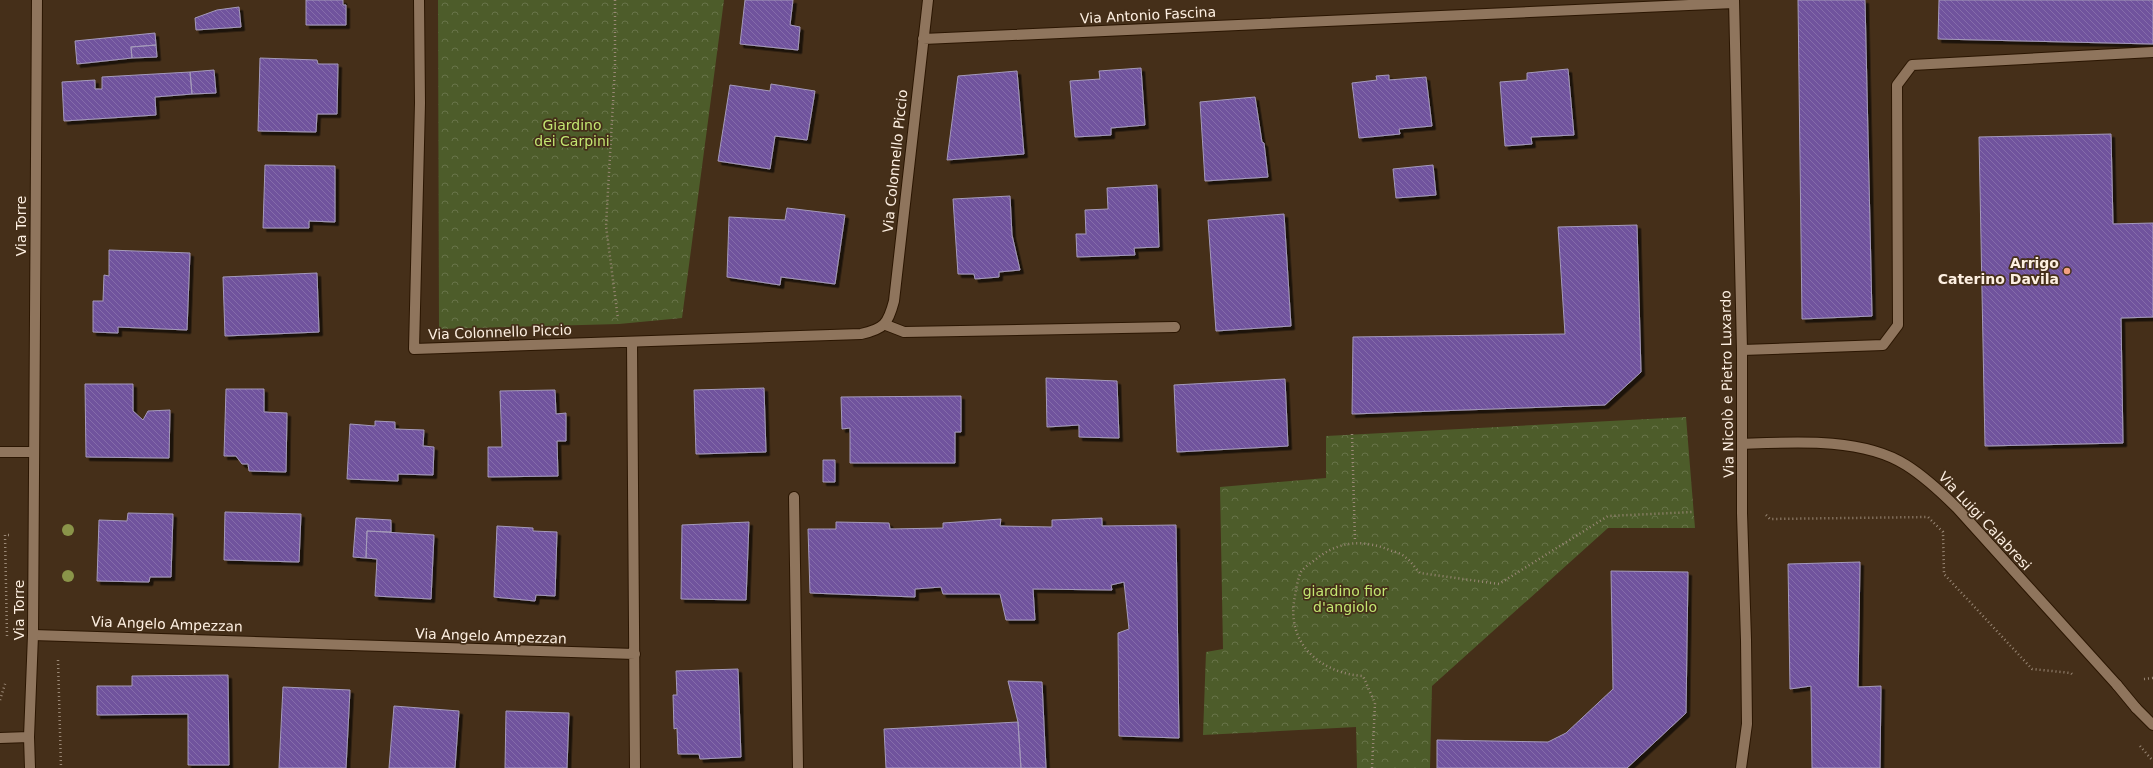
<svg xmlns="http://www.w3.org/2000/svg" width="2153" height="768" font-family="'DejaVu Sans',sans-serif">
  <style>
    .park { fill: url(#park-crowns) }
    .building { fill: url(#building-back-hatch); stroke: #a49aba; filter: url(#shadow) }
    .lines { fill: none; stroke-linecap: round; stroke-linejoin: round }
    .service-casing { stroke: #2b1602; stroke-width: 12 }
    .pedestrian-casing { stroke: #2b1602; stroke-width: 12 }
    .minor-casing { stroke: #2b1602; stroke-width: 12 }
    .tertiary-casing { stroke: #2b1602; stroke-width: 12 }
    .path { stroke: #9a8876; stroke-width: 2.5; stroke-dasharray: 1 3; stroke-linecap: butt }
    .service { stroke: #8f755d; stroke-width: 10 }
    .pedestrian { stroke: #8f755d; stroke-width: 10 }
    .minor { stroke: #8f755d; stroke-width: 10 }
    .tertiary { stroke: #8f755d; stroke-width: 10 }
    .tree { fill: #8a9449 }
    .poi-dot { fill: #f3a082; stroke: #452f19; stroke-width: 1.5 }
    .labels { text-anchor: middle; stroke-width: 3.5; stroke-linejoin: round; paint-order: stroke }
    .street-label { font-size: 14px; fill: #fdefe1; stroke: #452f19 }
    .park-label { font-size: 14px; fill: #c3e671; stroke: #452f19 }
    .poi-label { font-size: 14px; font-weight: bold; fill: #fdefe1; stroke: #452f19; text-anchor: end }
  </style>
  <defs>
    <pattern id="park-crowns" width="20" height="18" patternUnits="userSpaceOnUse"><rect width="20" height="18" fill="#4d5c2a"/><path d="M2 6a3 3 0 1 1 6 0M12 15a3 3 0 1 1 6 0" fill="none" stroke="#687449"/></pattern>
    <pattern id="building-back-hatch" width="6" height="6" patternUnits="userSpaceOnUse"><rect width="6" height="6" fill="#70539d"/><path d="M-1 5l2 2M0 0l6 6M5-1l2 2" fill="none" stroke="#856caa"/></pattern>
    <filter id="shadow"><feDropShadow dx="3.5" dy="3.5" stdDeviation="0" flood-color="#0009"/></filter>
  </defs>
  <rect width="100%" height="100%" fill="#452f19"/>
  <path class="park" d="M438,0H724L682,318L619,324L439,329Z
    M1686,417L1695,528H1608L1432,686L1430,768H1357L1356,727L1203,735L1206,652L1223,649L1220,487L1326,478V436Z"/>
  <path class="building" d="M306,0H343V5H346V25H306Z
    M745,0H793L790,25L800,27L798,50L740,44Z
    M1798,0H1865L1872,316L1802,319Z
    M1939,0H2153V44L1938,39Z
    M239,7L241,27L196,30L195,18L217,10Z
    M155,33L156,45L131,47L132,58L77,64L75,41Z
    M156,45L157,57L132,58L131,47Z
    M260,58L317,60L318,64H338L337,114H317L316,132L258,131Z
    M1141,68L1145,125L1111,128V135L1075,137L1070,81L1100,79L1099,71Z
    M1568,69L1574,135L1531,137L1532,144L1505,146L1500,82L1527,80V73Z
    M214,70L216,93L192,94L190,72Z
    M1017,71L1024,154L947,160L958,76Z
    M190,72L192,94L155,97L156,115L64,121L62,82L95,80V89H102V77Z
    M1389,75V80L1426,77L1432,126L1399,129L1400,134L1359,138L1352,83L1377,80L1376,76Z
    M771,84L815,91L807,140L775,136L770,169L718,161L730,85L770,91Z
    M1255,97L1262,142L1264,143L1268,177L1205,181L1200,102Z
    M2111,134L2113,224L2153,223V317L2121,318L2123,443L1985,446L1979,137Z
    M265,165L335,166V222L309,221V228H263Z
    M1433,165L1436,195L1396,198L1393,169Z
    M1157,185L1159,247L1134,248L1135,255L1077,257L1076,234H1086L1085,210L1108,209L1107,188Z
    M1010,196L1012,235L1020,270L999,272V277L975,279L974,274H958L953,199Z
    M787,208L845,215L835,284L781,277L780,285L727,277L729,217L785,220Z
    M1284,214L1291,326L1216,331L1208,220Z
    M1637,225L1641,372L1605,405L1352,414L1353,337L1565,334L1558,227Z
    M109,250L190,253L187,330L118,327V333L93,332V301H103L104,275L109,276Z
    M317,273L319,332L225,336L223,277Z
    M1046,378L1117,381L1119,438L1079,437V425L1047,427Z
    M1285,379L1288,446L1177,452L1174,385Z
    M85,384H133V411L143,420L148,411L170,410L169,458L86,457Z
    M764,388L766,452L696,454L694,390Z
    M226,389H264V412L287,413L286,472L249,471L248,464H242L236,456H224Z
    M555,390L556,414L566,413V441H557L558,476L488,477V447H502L500,391Z
    M961,396V432H955V463H850V428L842,429L841,397Z
    M375,421L395,422V429L424,430L423,446L434,447L433,475L398,474V481L347,479L350,424L375,426Z
    M823,460H835V482H823Z
    M225,512L301,514L299,562L224,560Z
    M128,513L173,514L171,577H150L149,582L97,581L99,520L127,521Z
    M356,518L391,520V532L367,531L366,558L353,557Z
    M1102,518V526L1176,525L1179,738L1119,736L1118,633L1129,629L1124,582L1111,585L1112,590L1033,589L1035,620H1006L1000,594H943L941,587L915,589V597L810,593L808,529H836V522L889,523L890,529L943,528V523L1001,519L1000,526L1052,527V520Z
    M749,522L746,600L681,599L682,525Z
    M497,526L533,528V531L557,532L555,596L536,595L535,601L494,597Z
    M367,531L434,535L431,599L375,596L377,559L366,558Z
    M1860,562L1858,687L1881,686L1880,768H1812L1811,686L1790,689L1788,564Z
    M1611,571L1688,572L1686,713L1627,768H1437V740L1548,742L1566,733L1613,689Z
    M738,669L741,757L700,759L699,754H678L677,728L674,729L673,695H677L676,671Z
    M228,675L229,765H188V714L97,715V686H132V676Z
    M1008,681L1042,682L1046,768H1021L1018,722Z
    M283,687L350,690L346,768H279Z
    M394,706L459,711L455,768H389Z
    M506,711L569,713L567,768H505Z
    M1018,722L1021,768H886L884,729Z"/>
  <g class="lines">
    <g class="service-casing">
      <path id="service" d="M1742,350L1883,345L1898,325L1897,85L1912,65L2153,52
        M794,497L798,768"/>
    </g>
    <g class="pedestrian-casing">
      <path id="pedestrian" d="M2117,685L2136,708"/>
    </g>
    <g class="minor-casing">
      <path id="minor" d="M419,0L420,103L414,349L861,334C884,329 888,324 894,301L928,0
        M1734,0L1742,350V513L1746,640L1747,724L1741,768
        M923,39L1734,3
        M886,325L904,332L1175,327
        M632,342L635,768
        M1742,444C1793,442 1862,437 1906,465C1925,477 1941,492 1957,508L2117,685
        M0,452H34
        M33,635L635,654
        M2136,708L2153,725"/>
    </g>
    <g class="tertiary-casing">
      <path id="tertiary" d="M0,738L29,737
        M30,768L29,737L33,635L37,0"/>
    </g>
    <path class="path" d="M615,0V67L606,226L618,319
      M1352,434L1355,542
      M1766,515L1770,519L1928,517L1943,532L1944,574L2032,669L2071,673L2073,675
      M7,636L5,535H10
      M58,660L61,768
      M2144,679L2153,678
      M0,700L6,681
      M2140,746L2153,761
      M1372,768L1375,703L1363,676C1319,673 1285,642 1295,596C1296,589 1298,578 1301,572C1305,566 1314,561 1320,556C1343,540 1366,540 1392,551C1396,552 1402,554 1405,557C1411,561 1415,568 1420,573L1499,584L1608,516L1693,512"/>
    <use href="#service" class="service"/>
    <use href="#pedestrian" class="pedestrian"/>
    <use href="#minor" class="minor"/>
    <use href="#tertiary" class="tertiary"/>
  </g>
  <g class="tree">
    <circle cx="68" cy="530" r="6"/>
    <circle cx="68" cy="576" r="6"/>
  </g>
  <circle class="poi-dot" cx="2067" cy="271" r="4"/>
  <g class="labels">
    <g class="street-label">
      <text transform="translate(1148 15) rotate(-3)" y="5">Via Antonio Fascina</text>
      <text transform="translate(895 161) rotate(-84)" y="5">Via Colonnello Piccio</text>
      <text transform="translate(21 226) rotate(-90)" y="5">Via Torre</text>
      <text transform="translate(500 332) rotate(-2)" y="5">Via Colonnello Piccio</text>
      <text transform="translate(1727 384) rotate(-91)" y="5">Via Nicolò e Pietro Luxardo</text>
      <text transform="translate(1985 521) rotate(47)" y="5">Via Luigi Calabresi</text>
      <text transform="translate(19 610) rotate(-90)" y="5">Via Torre</text>
      <text transform="translate(167 624) rotate(2)" y="5">Via Angelo Ampezzan</text>
      <text transform="translate(491 636) rotate(2)" y="5">Via Angelo Ampezzan</text>
    </g>
    <g class="park-label">
      <text x="572" y="130">Giardino<tspan x="572" dy="16">dei Carpini</tspan></text>
      <text x="1345" y="596">giardino fior<tspan x="1345" dy="16">d'angiolo</tspan></text>
    </g>
    <g class="poi-label">
      <text x="2059" y="268">Arrigo<tspan x="2059" dy="16">Caterino Davila</tspan></text>
    </g>
  </g>
</svg>
